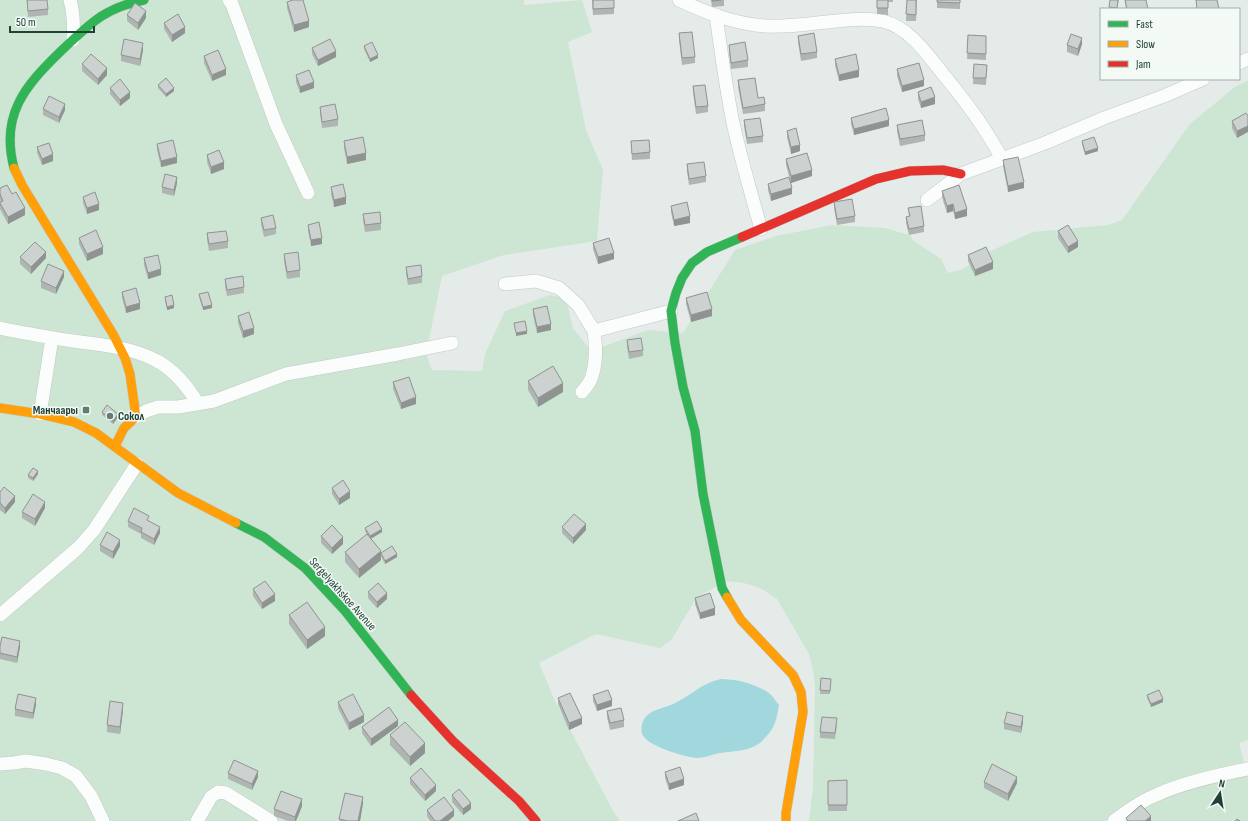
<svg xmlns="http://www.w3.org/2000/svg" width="1248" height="821" font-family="'Sofia Sans Condensed',sans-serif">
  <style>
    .green { fill: #cde6d3 }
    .water { fill: #a1d8de }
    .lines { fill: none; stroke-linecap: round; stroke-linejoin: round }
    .street-casing { stroke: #c2c8c5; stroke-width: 14 }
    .fast-casing { stroke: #c0c9c5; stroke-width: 10 }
    .slow-casing { stroke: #c0c9c5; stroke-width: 10 }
    .jam-casing { stroke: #c0c9c5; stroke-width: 10 }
    .street { stroke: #fbfcfc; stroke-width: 13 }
    .fast { stroke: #30b455; stroke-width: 9 }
    .slow { stroke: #ff9f0a; stroke-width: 9 }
    .jam { stroke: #e5322d; stroke-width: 9 }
    .wall { fill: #afb5b2 }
    .shaded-wall { fill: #8f9391 }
    .building { fill: #ccd2cf; stroke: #8f9391 }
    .poi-dot { fill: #657c75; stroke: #f3faf6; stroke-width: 1.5 }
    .labels { text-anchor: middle; stroke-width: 3; stroke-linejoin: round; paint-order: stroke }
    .poi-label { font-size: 12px; font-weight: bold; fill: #204137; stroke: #f3faf6; text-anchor: end }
    .street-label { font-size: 12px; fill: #204137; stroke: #f3faf6 }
  </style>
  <rect width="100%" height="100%" fill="#e5ebe8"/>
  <path class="green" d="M0,0H524V5L582,0L592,32L568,42L586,130L603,170L597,241L504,255L442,276L426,354L432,370L482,371L485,354L505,311L550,295L566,298L573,328L591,351L648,330L683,333L735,250L776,236L832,225L885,228L909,235L914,241L941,259L948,273L963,269L988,252L1033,232L1108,225L1122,220L1189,125L1236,86L1248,81V740L1239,743L1248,778V821H809L813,787L815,686L813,670L809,654L777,599L762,589L744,583L727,581L697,597L672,639L660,648L596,634L539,663L555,701L612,809L620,821H0Z"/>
  <path class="water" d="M721,679C736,679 756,684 769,693C773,696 776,702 779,705C776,722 775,728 763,740C753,751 734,751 720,753C713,754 705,758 697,758C685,757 651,747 644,737C640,732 641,725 644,719C649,710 664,708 673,704C691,696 701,683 721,679Z"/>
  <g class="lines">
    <g class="street-casing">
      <path id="street" d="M70,0C74,14 74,26 73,40
        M229,0L232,4L276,124L308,193
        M679,0C707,13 735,24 766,26C783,27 800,25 817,23C838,21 862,17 883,21C910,28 927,54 943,74C966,102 985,127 1002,159
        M716,15C721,52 726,88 733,123C741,159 751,194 761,229
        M1239,63L1248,59
        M927,200L961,174L1045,143L1104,118L1164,96L1203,79
        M505,284L536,281L559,288L578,305L594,331L671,311
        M0,328C24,333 48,337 73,341C101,345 133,347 159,362C176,372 188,387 198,404
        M582,392C585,388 589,384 591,379C597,363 596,347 594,331
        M40,414L52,338
        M136,417L146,411L158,407H178L214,401L286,374L398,354L452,343
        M0,615L78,548L94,530L137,464
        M0,764L14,763L26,761L46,764L62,768L76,776L91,796L103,821
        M197,821L211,797L218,792L226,793L271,821
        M1114,821C1127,811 1141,801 1156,795C1185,782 1217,775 1248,769"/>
    </g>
    <g class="fast-casing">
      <path id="fast" d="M14,168C0,115 25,86 60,52C89,25 103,8 144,0
        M236,523L264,537L305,568L345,611L411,695
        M727,597L722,588L703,494L695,431L683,387L675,343L671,311L676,293L682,278L692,263L707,252L742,237"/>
    </g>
    <g class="slow-casing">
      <path id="slow" d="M14,168L22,185L113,334L125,358L130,374L136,417L124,428L115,446
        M0,408L40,414L74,422L96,433L178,493L236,523
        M727,597L741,620L793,675L801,692L803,712L786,813V821"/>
    </g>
    <g class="jam-casing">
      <path id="jam" d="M742,237L876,179L910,171L943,170L961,174
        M411,695L453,741L519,801L536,821"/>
    </g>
    <use href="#street" class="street"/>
    <use href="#fast" class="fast"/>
    <use href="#slow" class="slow"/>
    <use href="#jam" class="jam"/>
  </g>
  <path class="wall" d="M27,0L48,9V15L28,17Z
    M592,0H614V14L593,15Z
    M711,0H724V6L712,7Z
    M877,0H893V2H888V15L877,14Z
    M907,0H917L916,21H906Z
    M937,0H960V9L937,8Z
    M1119,0L1117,9H1109V7Z
    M1125,0L1148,9H1126Z
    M287,2L309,27L294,32L287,8Z
    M127,15L146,18L138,30L127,21Z
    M164,23L185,33L172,42L164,29Z
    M679,33L695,57V63L682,65L679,40Z
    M968,35L986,36V60L967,59Z
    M798,36L817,52V58L801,61L798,42Z
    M1082,44L1078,56L1067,52V45Z
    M729,45L748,60V67L731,69L729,51Z
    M364,46L378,58L370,62L364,49Z
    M312,48L336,57L318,66L312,54Z
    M143,50L140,66L121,61V55Z
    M204,56L226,75L212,81L204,63Z
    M835,59L859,77L839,81L835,65Z
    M82,64L107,75L98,85L82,71Z
    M974,64L987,65L986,85L973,84Z
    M897,69L924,86L902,92L897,76Z
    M296,75L314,88L300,93L296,82Z
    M738,80L765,104V111L743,114L738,87Z
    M158,85L174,91L166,97L158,88Z
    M693,86L708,106V112L696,114L693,92Z
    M110,88L130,98L120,106L110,94Z
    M918,92L935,104L921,108L918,99Z
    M320,107L338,119V126L322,128L320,113Z
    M43,109L65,110L59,123L43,115Z
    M1248,116L1237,138L1232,128V121Z
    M851,118L889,126L854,135L851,124Z
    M744,120L763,136V142L747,144L744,126Z
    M897,125L925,135V141L900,146L897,131Z
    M787,131L800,151L791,154L787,137Z
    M344,141L366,160L347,164L344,148Z
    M631,141L650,152V159L632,160Z
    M1082,141L1098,151L1085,155L1082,144Z
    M157,144L177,163L161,167L157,150Z
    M37,147L53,161L42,165L37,153Z
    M207,155L224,169L211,174L207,162Z
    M786,159L812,176L791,183L786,165Z
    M1003,160L1024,188L1008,192L1003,166Z
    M687,164L706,176V182L689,185L687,171Z
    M177,183L174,196L162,193V187Z
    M768,184L792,194L771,201L768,190Z
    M331,187L346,204L334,207L331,194Z
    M0,188L12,194L25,215L8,224L0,209V202H1L0,200Z
    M942,191L967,216L955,219L953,211L947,213L942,197Z
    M83,197L99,210L87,214L83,203Z
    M834,202L855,216V222L837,225L834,208Z
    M671,206L690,223L674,226L671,212Z
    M908,208L924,226V232L909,235L906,223V217L909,216Z
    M363,214L381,223V230L365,232L363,220Z
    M261,218L276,228V234L264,237L261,224Z
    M308,225L322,244L311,246L308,231Z
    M1058,231L1078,247L1068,253L1058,238Z
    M207,233L228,241V248L209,251L207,240Z
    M79,238L103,254L87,261L79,244Z
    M593,243L614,259L598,264L593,249Z
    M284,254L300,270V277L287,279L284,261Z
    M968,255L993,269L975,276L968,261Z
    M20,257L46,258L31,274L20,264Z
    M144,258L161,275L148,279L144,265Z
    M406,267L422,276V283L408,285L406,274Z
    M64,277L56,294L41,288V281Z
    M225,279L244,287V293L227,296L225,286Z
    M122,292L140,309L126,313L122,298Z
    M199,294L212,308L203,310L199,297Z
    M165,297L174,308L167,310L165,300Z
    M686,298L712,316L691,322L686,304Z
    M533,309L551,330L537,333L533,315Z
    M238,316L254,334L243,338L238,323Z
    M627,340L643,350V356L629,359L627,347Z
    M528,381L563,392L538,407L528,390Z
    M393,382L416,404L401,409L393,389Z
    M102,412L118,417L113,424L102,415Z
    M38,474L33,481L28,478V475Z
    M332,488L350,498L339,505L332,494Z
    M0,492L15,502L5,514L0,510Z
    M45,508L35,526L22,518V512Z
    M128,521H149L160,533L154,545L141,538V534L128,527Z
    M562,527L586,530L573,544L562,533Z
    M365,528L382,532L371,539L381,553L397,557L385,564L381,556V560L359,578L345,562V552L367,535L365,531Z
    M321,536L343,544L332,554L321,543Z
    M100,545L120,546L113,559L100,551Z
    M253,589L275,601L262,609L253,596Z
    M368,592L387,599L377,608L368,598Z
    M695,598L715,615L700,619L695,604Z
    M289,615L325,636L307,649L289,624Z
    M0,646L20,647L17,663L0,659Z
    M821,678L831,679L830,694H820Z
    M593,695L612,706L597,711L593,701Z
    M1147,695L1163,702L1151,707L1147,698Z
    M558,698L582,724L569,730L558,704Z
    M338,702L364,722L349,730L338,708Z
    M36,705L33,719L15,716V709Z
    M123,710L120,734L107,732V725Z
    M607,711L624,720V727L610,730L607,717Z
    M1023,722L1021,733L1004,729V723Z
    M837,725L835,739L820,738V732Z
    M398,726L371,746L362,733V727Z
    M390,735L425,753L410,766L390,745Z
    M665,772L684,785L669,790L665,778Z
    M228,773L258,777L252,790L228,779Z
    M410,778L436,791L425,801L410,784Z
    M847,780V811H828V781Z
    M984,782L1017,783L1008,801L984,788Z
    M452,795L471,809L463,815L452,802Z
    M363,803L360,821H339V819Z
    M302,806L296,821H288L274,816V809Z
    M427,810L454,816L448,821H430L427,816Z"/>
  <path class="shaded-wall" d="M146,11V18L138,30V23Z
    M309,21V27L294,32V25Z
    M185,27V33L172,42V35Z
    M1082,38V44L1078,56V49Z
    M143,43V50L140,66V59Z
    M336,51V57L318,66V60Z
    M378,55V58L370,62V59Z
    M107,68V75L98,85V79Z
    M226,69V75L212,81V75Z
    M859,70V77L839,81V75Z
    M924,80V86L902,92V86Z
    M314,82V88L300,93V87Z
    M174,88V91L166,97V94Z
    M130,92V98L120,106V100Z
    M935,97V104L921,108V102Z
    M65,104V110L59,123V117Z
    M889,120V126L854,135V129Z
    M1248,126V132L1237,138V131Z
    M800,145V151L791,154V147Z
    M1098,148V151L1085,155V152Z
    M366,153V160L347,164V157Z
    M53,154V161L42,165V159Z
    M177,157V163L161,167V161Z
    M224,162V169L211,174V167Z
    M812,170V176L791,183V176Z
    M177,177V183L174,196V190Z
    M1024,182V188L1008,192V186Z
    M792,188V194L771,201V194Z
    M346,197V204L334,207V200Z
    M99,204V210L87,214V208Z
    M953,204V211L947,213V206Z
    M25,208V215L8,224V217Z
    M967,209V216L955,219V213Z
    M690,216V223L674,226V220Z
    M322,238V244L311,246V240Z
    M1078,241V247L1068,253V247Z
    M103,247V254L87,261V254Z
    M46,252V258L31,274V267Z
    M614,253V259L598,264V257Z
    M993,262V269L975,276V270Z
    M161,269V275L148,279V273Z
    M64,271V277L56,294V288Z
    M140,303V309L126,313V307Z
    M174,305V308L167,310V307Z
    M212,305V308L203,310V307Z
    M712,309V316L691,322V315Z
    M551,324V330L537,333V327Z
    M254,328V334L243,338V331Z
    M527,331V334L516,336V333Z
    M563,383V392L538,407V398Z
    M416,397V404L401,409V403Z
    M118,414V417L113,424V421Z
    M38,471V474L33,481V478Z
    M350,491V498L339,505V499Z
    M15,496V502L5,514V508Z
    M45,502V508L35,526V519Z
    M586,524V530L573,544V538Z
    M160,527V533L154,545V539Z
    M382,529V532L370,539V536Z
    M343,537V544L332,554V548Z
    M120,540V546L113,559V552Z
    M381,551V560L359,578V569Z
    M397,554V557L385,564V561Z
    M387,593V599L377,608V602Z
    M275,594V601L262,609V603Z
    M715,608V615L700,619V613Z
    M325,627V636L307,649V640Z
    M20,641V647L17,663V657Z
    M36,698V705L33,719V713Z
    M1163,699V702L1151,707V704Z
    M612,700V706L597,711V705Z
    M123,703V710L120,734V727Z
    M364,715V722L349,730V723Z
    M1023,716V722L1021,733V727Z
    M582,718V724L569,730V723Z
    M398,720V726L371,746V739Z
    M425,743V753L410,766V757Z
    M258,771V777L252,790V784Z
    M1017,777V783L1008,801V794Z
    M684,779V785L669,790V784Z
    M436,785V791L425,801V795Z
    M363,797V803L360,821H358Z
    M302,799V806L296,821H295V817Z
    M471,803V809L463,815V809Z
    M454,810V816L448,821H440Z
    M1151,816V821H1145Z"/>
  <path class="building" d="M27,0H47L48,9L28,11Z
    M293,0H303L309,21L294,25L287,2Z
    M593,0H614V8L593,9Z
    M712,0H721L712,1Z
    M877,0H888V8H877Z
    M907,0H916V15L906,14Z
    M937,0H960V3L937,2Z
    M1110,0H1118L1117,8L1109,7Z
    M1125,0H1146L1148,9H1127Z
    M1196,0H1217L1219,9H1197Z
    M135,3L146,11L138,23L127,15Z
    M178,14L185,27L172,35L164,23Z
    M692,32L695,57L682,58L679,33Z
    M814,33L817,52L801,54L798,36Z
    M1071,34L1082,38L1078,49L1067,45Z
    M968,35L986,36V54L967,53Z
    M124,39L143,43L140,59L121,55Z
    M330,39L336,51L318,60L312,48Z
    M372,42L378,55L370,59L364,46Z
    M745,42L748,60L731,63L729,45Z
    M218,50L226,69L212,75L204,56Z
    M91,54L107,68L98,79L82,64Z
    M856,54L859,70L839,75L835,59Z
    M919,63L924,80L902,86L897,69Z
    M974,64L987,65L986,78H973Z
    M309,70L314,82L300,87L296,75Z
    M166,78L174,88L166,94L158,85Z
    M755,78L758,98L764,97L765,104L743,108L738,80Z
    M120,79L130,92L120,100L110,88Z
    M705,85L708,106L696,107L693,86Z
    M931,87L935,97L921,102L918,92Z
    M49,96L65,104L59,117L43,109Z
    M335,104L338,119L322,122L320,107Z
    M886,108L889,120L854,129L851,118Z
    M1246,113L1248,116V126L1237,131L1232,121Z
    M760,118L763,136L747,138L744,120Z
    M922,120L925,135L900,139L897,125Z
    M796,128L800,145L791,147L787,131Z
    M363,137L366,153L347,157L344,141Z
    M1094,137L1098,148L1085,152L1082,141Z
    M173,140L177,157L161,161L157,144Z
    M649,140L650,152L632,154L631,141Z
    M49,143L53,154L42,159L37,147Z
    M219,150L224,162L211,167L207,155Z
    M807,153L812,170L791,176L786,159Z
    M1018,157L1024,182L1008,186L1003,160Z
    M704,162L706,176L689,179L687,164Z
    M165,174L177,177L174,190L162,187Z
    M789,177L792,188L771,194L768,184Z
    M343,184L346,197L334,200L331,187Z
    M7,185L12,194L16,192L25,208L8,217L0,203V202L3,201L0,194V188Z
    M959,185L967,209L955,213L953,204L947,206L942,191Z
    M95,192L99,204L87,208L83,197Z
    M852,199L855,216L837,219L834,202Z
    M687,202L690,216L674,220L671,206Z
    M921,206L924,226L909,229L906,217L910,216L908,208Z
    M380,212L381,223L365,225L363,214Z
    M273,215L276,228L264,230L261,218Z
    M319,222L322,238L311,240L308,225Z
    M1068,225L1078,241L1068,247L1058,231Z
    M96,230L103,247L87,254L79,238Z
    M226,231L228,241L209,244L207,233Z
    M609,238L614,253L598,257L593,243Z
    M35,242L46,252L31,267L20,257Z
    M986,247L993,262L975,270L968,255Z
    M298,252L300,270L287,272L284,254Z
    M158,255L161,269L148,273L144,258Z
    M48,264L64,271L56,288L41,281Z
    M421,265L422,276L408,279L406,267Z
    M243,276L244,287L227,290L225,279Z
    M136,288L140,303L126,307L122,292Z
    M208,292L212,305L203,307L199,294Z
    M707,292L712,309L691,315L686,298Z
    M172,295L174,305L167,307L165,297Z
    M547,306L551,324L537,327L533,309Z
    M249,312L254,328L243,331L238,316Z
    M525,321L527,331L516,333L514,323Z
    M641,338L643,350L629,352L627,340Z
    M553,366L563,383L538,398L528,381Z
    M409,377L416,397L401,403L393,382Z
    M107,405L118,414L113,421L102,412Z
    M33,468L38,471L33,478L28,475Z
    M343,480L350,491L339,499L332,488Z
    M4,487L15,496L5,508L0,503V492Z
    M33,494L45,502L35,519L22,512Z
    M134,508L149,516L147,520L160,527L154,539L141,532L142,528L128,521Z
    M574,514L586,524L573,538L562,527Z
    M377,521L382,529L370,536L365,528Z
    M332,525L343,537L332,548L321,536Z
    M107,532L120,540L113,552L100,545Z
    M367,534L381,551L359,569L345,552Z
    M392,546L397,554L385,561L381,553Z
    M265,581L275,594L262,603L253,589Z
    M378,583L387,593L377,602L368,592Z
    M710,593L715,608L700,613L695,598Z
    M307,602L325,627L307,640L289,615Z
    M2,637L20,641L17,657L0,653V646Z
    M821,678L831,679L830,691L820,690Z
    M608,690L612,700L597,705L593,695Z
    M1159,690L1163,699L1151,704L1147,695Z
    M570,693L582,718L569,723L558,698Z
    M18,694L36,698L33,713L15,709Z
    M353,694L364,715L349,723L338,702Z
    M110,701L123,703L120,727L107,725Z
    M389,707L398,720L371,739L362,727Z
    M621,708L624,720L610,723L607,711Z
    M1007,712L1023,716L1021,727L1004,723Z
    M822,717L837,718L835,733L820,732Z
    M405,722L425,743L410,757L390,735Z
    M234,760L258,771L252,784L228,773Z
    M992,764L1017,777L1008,794L984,782Z
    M680,767L684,779L669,784L665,772Z
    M421,768L436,785L425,795L410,778Z
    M847,780V805H828V781Z
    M459,789L471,803L463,809L452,795Z
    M281,791L302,799L295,817L274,809Z
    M345,793L363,797L358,821H348L339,819Z
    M444,797L454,810L440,821H435L427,810Z
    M1141,805L1151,816L1145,821H1128L1126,818Z
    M696,813L699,821H678Z
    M1237,819L1240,821H1235Z"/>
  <g class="poi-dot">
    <rect x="82" y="406" width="8" height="8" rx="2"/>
    <circle cx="110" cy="416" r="4"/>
  </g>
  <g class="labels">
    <g class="poi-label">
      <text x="78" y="414">Манчаары</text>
      <text x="118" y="420" text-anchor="start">Сокол</text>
    </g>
    <g class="street-label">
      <text transform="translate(343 594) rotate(48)" y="4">Sergelyakhskoe Avenue</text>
    </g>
  </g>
  <rect x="1100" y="8" width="140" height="72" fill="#f3faf6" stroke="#9fb0aa"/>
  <rect x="1108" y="21" width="20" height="6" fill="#30b455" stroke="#9fb0aa"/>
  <text x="1136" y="28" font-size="12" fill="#204137">Fast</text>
  <rect x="1108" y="41" width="20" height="6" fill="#ff9f0a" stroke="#9fb0aa"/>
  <text x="1136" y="48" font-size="12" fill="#204137">Slow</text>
  <rect x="1108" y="61" width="20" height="6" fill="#e5322d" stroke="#9fb0aa"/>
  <text x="1136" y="68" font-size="12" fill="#204137">Jam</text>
  <g transform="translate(1220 793) rotate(12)" stroke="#f3faf6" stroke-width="3" paint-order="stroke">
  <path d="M0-3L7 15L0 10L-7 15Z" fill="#204137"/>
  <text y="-6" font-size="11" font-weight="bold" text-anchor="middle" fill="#204137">N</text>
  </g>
  <path d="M10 26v6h84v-6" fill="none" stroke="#204137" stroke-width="2"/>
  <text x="16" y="26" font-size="12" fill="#204137" stroke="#f3faf6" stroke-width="3" paint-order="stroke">50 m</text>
</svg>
